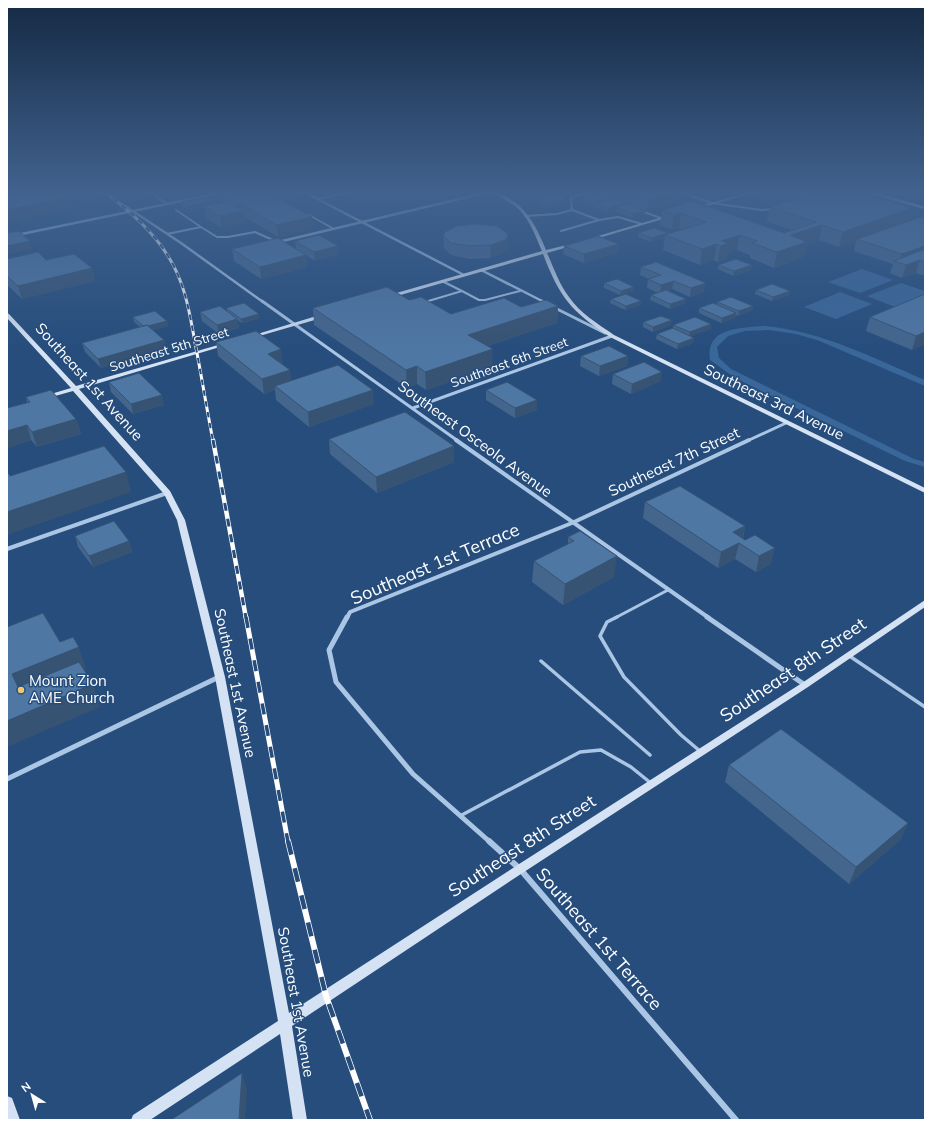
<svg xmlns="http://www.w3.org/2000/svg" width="932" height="1127" font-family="Mulish,sans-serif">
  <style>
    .green { fill: #3a6799 }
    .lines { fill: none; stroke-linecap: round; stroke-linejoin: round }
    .lane-far2 { stroke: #abc6e4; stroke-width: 2 }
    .lane-far1 { stroke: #abc6e4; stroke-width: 3 }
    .lane { stroke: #abc6e4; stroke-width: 3.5 }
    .street-far4 { stroke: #abc6e4; stroke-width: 2.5 }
    .street-far3 { stroke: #abc6e4; stroke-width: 3 }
    .street-far2 { stroke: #abc6e4; stroke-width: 4 }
    .street-far1 { stroke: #abc6e4; stroke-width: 5 }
    .street { stroke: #abc6e4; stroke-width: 6 }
    .secondary { fill: #d4e2f4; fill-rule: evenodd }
    .rail-far3-casing { stroke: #fff; stroke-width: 3 }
    .rail-far2-casing { stroke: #fff; stroke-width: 4.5 }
    .rail-far1-casing { stroke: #fff; stroke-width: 5 }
    .rail-casing { stroke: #fff; stroke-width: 6 }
    .rail-far3 { stroke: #264d7c; stroke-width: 2; stroke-dasharray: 5.5; stroke-linecap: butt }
    .rail-far2 { stroke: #264d7c; stroke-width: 3; stroke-dasharray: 8; stroke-linecap: butt }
    .rail-far1 { stroke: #264d7c; stroke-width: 3.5; stroke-dasharray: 11; stroke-linecap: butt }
    .rail { stroke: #264d7c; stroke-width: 4.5; stroke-dasharray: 14; stroke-linecap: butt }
    .wall { fill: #44668d }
    .shaded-wall { fill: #375373 }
    .building { fill: #4f77a4; stroke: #375373 }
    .poi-dot { fill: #edc771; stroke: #264d7c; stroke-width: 1.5 }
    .labels { text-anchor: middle; stroke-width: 3; stroke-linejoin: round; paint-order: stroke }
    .far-street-label { font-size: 13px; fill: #fff; stroke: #264d7c }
    .street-label { font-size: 15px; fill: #fff; stroke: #264d7c }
    .poi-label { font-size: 15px; fill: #fff; stroke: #264d7c; text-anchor: start }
    .near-street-label { font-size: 18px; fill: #fff; stroke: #264d7c }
  </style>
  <rect width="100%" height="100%" fill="#264d7c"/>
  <path class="green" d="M862,269L893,280L860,293L828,282Z
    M901,283L925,291V298L900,309L867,296Z
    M840,292L872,304L836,319L804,307Z
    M765,326C824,332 871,357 925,380V386L817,340L796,334L769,330L745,331L728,336L717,347L719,358L731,369L914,459L925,462V467L905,461L735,378L710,360C705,327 741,328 765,326Z"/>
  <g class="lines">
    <path class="lane-far2" d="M150,192L167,204
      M801,192L807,198L805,199
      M318,199L351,192
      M712,203L761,210L774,209
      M641,211L661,218
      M309,215L334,229
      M525,216L557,214L572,210L571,197L591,192
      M599,220L618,217L642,224
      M201,227L217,237H228L255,232L275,241
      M561,231L599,220L572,210
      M167,234L201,227L176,210
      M442,281L462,291
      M425,302L462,291L479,300H485L520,291"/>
    <path class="lane-far1" d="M615,618L668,590"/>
    <path class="lane" d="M617,617L607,622L600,636L624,677L681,735L701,752
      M848,655L925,707
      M541,661L650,755
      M460,816L580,752L601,750L631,767L652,784"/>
    <path class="street-far4" d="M104,192L181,243L263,302
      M304,192L464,275
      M679,192L712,203
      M869,192L925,208
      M7,237L225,192
      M278,242L489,192
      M481,270L544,302"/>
    <path class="street-far3" d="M262,301L458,441
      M542,301L546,303
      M553,307L605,333
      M413,408L612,336
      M747,441L786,423"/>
    <path class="street-far2" d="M456,440L709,618
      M7,549L167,493
      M347,618L350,612L572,523L749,440"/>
    <path class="street-far1" d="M347,617L329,650L336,682L413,774L490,842
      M707,617L805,685
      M7,779L219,677"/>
    <path class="street" d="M489,841L520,869L736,1120"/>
    <path class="secondary" d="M490,192C495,191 500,194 505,196C527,207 537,228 546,250L575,243V245L547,253C554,268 559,284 569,297C580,313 598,324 614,335L925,488V493L610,337C571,311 560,298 543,254L390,298H386V296L542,251C535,235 528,214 512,204C505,199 497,196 490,192Z
      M750,192H755L697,209L693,208Z
      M669,215L673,216L592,240L588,239Z
      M7,313L9,314L76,386L225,343L230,344L79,389L170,491L185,520L225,677L289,1013L516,866L802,683L925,600V607L808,687L524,872L292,1026L307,1120H293L280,1034L150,1120H131L133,1115L278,1021L215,677L177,520L164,494L73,391L48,398H44V396L71,388L7,318Z
      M323,314L326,316L325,317L252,338L247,337Z
      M7,1096L12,1098L20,1120H7Z"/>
    <g class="rail-far3-casing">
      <path id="rail-far3" d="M104,192C129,210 152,230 168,256C186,284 190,316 196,348C202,379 207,410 213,441"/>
    </g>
    <g class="rail-far2-casing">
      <path id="rail-far2" d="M213,440L246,618"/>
    </g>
    <g class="rail-far1-casing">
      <path id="rail-far1" d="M246,617L288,842"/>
    </g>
    <g class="rail-casing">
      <path id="rail" d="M288,841L326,996L370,1120"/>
    </g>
    <use href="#rail-far3" class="rail-far3"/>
    <use href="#rail-far2" class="rail-far2"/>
    <use href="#rail-far1" class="rail-far1"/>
    <use href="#rail" class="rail"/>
  </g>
  <path class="wall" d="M215,192H266L312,217L313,229L278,237L245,217L246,223L222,228L206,218L204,207L188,210L181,206V202L215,204L221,203L216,200Z
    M561,192H574L566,194Z
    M584,192L604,194V192H682L681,201L647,211L612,198L625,204L645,211L644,215L632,218L614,211V210L608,212L595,207V206H594L581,201V197L584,196Z
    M539,198L568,203L550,207L539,202Z
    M693,201L784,233L792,230L767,222L770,207L909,221L925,218V276L916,273L902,278L890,273L893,264L854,251L856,241L839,247L819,240L807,244L804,257L774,268L750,258V255L737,250L727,254L726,259L718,262L714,260L700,265L663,250L665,238L651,242L638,237V233L668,234L683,229L679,228L672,230L660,225L662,210Z
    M443,236H508V248L505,252L490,258L470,259L451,255L444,248Z
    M295,241L339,254L315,261L306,255L307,267L261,279L234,261L232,249H296Z
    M564,246L618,252L584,263L563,254Z
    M7,259L46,260L92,268L95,281L22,299L7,285Z
    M718,265H752L751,270L733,276L718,269Z
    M641,267L704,292L690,297L672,289L668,291L686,299L685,303L670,309L650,300L651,295L658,293L647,288L648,279H649L640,275Z
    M604,283L633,291L620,295L604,288Z
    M756,290L790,291L789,295L772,301L755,294Z
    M925,294V344L912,350L866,331L870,317Z
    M611,299L641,301V305L625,310L610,303Z
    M409,300L451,314L521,307L558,306L557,323L487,346L492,367L426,390L417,384L407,388L314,325L313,308Z
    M717,302L753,306L752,310L738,316L736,315L735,318L721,323L699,313V308L717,305Z
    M226,308L259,314V318L242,323L237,320L239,328L219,334L202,321L200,312L227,311Z
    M133,317L167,321L168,326L152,330L164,340L166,350L101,368L85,352L82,343L140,327L134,322Z
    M643,322L671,325L653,332L643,327Z
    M711,324V329L690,336L694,338L693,343L677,349L656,339L657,334L673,328V325Z
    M216,342L283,363L281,364L291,381L374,404L309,427L276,400L275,390L264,394L218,356Z
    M581,356H628L627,366L599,376L580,366Z
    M613,374L661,381L631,394L612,384Z
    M109,382L164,405L133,414L111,392Z
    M486,390L537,400V410L515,418L486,400Z
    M26,397L76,419L81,434L37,447L31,440L7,448L27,402Z
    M329,439L454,462L377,493L330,454Z
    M645,502L745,526L743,539L771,564L756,572L735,559L718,568L643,518Z
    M580,531L614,577L563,605L532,582L534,561L568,544V537Z
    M75,536L129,541L132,552L93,567L78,547Z
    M729,765L908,823L900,840L849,884L725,782Z"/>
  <path class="shaded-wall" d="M566,192H574L566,194Z
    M677,192H682L681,201L647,211L648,200Z
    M71,197L74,208L7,222V210Z
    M612,197V201L596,203L595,206H594L595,202Z
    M568,199V203L550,207V203Z
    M214,201L215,204L188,210L187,206Z
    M625,203V207H615L614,210L608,212V208Z
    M241,204L242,212L244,211L246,223L222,228L220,216L235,206Z
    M912,208L908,223L857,239L856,241L839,247L843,232Z
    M645,211L644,215L632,218L633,214Z
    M681,213L679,228L672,230L674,215Z
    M312,217L313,229L278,237L276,225Z
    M822,225L819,240L807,244L804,257L774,268L777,252L790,235Z
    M668,233L665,235V238L651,242L652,238Z
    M740,235L737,250L727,254L726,259L718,262L721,241Z
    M508,236V248L505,252L490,258L491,245Z
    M30,241L32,249L7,254V246Z
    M619,244L618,252L584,263V254Z
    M717,244L714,260L700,265L702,249Z
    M338,246L339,254L315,261L314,252Z
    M925,246V257L900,263L902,254Z
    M306,255L307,267L261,279L260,267Z
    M920,260L916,273L902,278L906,265Z
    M752,265L751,270L733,276L734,271Z
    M92,268L95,281L22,299L18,286Z
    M674,281L672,289L660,294L661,285Z
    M706,283L704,292L690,297L691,288Z
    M634,287L633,291L620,295L621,291Z
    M790,291L789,295L772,301L773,297Z
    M686,299L685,303L670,309V304Z
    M641,301V305L625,310L626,306Z
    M558,306L557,323L468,352V335Z
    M753,306L752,310L738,316L739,311Z
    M736,313L735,318L721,323L722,318Z
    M259,314V318L242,323L241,319Z
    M237,319L239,328L219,334L217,325Z
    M672,320L671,325L653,332V327Z
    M167,321L168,326L145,332L144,327Z
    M711,324V329L689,337L690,332Z
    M925,332V344L912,350L916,336Z
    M694,338L693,343L677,349L678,344Z
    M164,340L166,350L101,368L98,359Z
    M281,349L283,363L270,368L268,354Z
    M493,349L492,367L426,390L425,372Z
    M628,356L627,366L599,376L600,366Z
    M417,366V384L407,388L406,370Z
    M290,370L292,385L275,386V390L264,394L262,379Z
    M662,372L661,381L631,394L632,384Z
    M373,390L374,404L309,427L308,412Z
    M162,395L164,405L133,414L131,404Z
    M537,400V410L515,418V408Z
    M76,419L81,434L37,447L32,432Z
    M27,425L31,440L7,448V431Z
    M454,446V462L377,493L376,477Z
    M126,472L131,492L7,535V512Z
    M745,526L742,542L739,544L735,559L718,568L721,552L733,532Z
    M129,541L132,552L93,567L89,556Z
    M775,548L771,564L756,572L759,556Z
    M617,556L614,577L563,605L565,584Z
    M79,647L86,669L21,696L12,674Z
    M93,684L100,707L7,747V721Z
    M908,823L900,840L849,884L856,867Z
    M242,1073L247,1089L245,1120H239Z"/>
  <path class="building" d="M7,192H64L71,197L7,210Z
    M219,192H266L312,217L276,225L241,204L235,206L244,211L220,216L204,206L233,200Z
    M584,192H597L612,197L595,202L581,197L589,194Z
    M626,192H677L648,200Z
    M820,192H859L912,208L843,232L822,225L790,235L807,242L777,252L752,243L757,241L740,235L721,241L728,243L721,246L717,244L702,249L665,235L706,222L681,213L674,215L662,210L693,201L784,233L817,222L770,207Z
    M557,194L568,199L550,203L539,198Z
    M208,197L214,201L187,206L181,202Z
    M612,198L625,203L608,208L596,203Z
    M627,204L645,211L633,214L615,207Z
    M921,217L925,218V246L902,254L857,239Z
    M477,224L497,226L507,233L508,236L505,240L491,245L470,246L451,243L443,236L445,232L457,226Z
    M654,228L668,233L652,238L638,233Z
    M19,231L30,241L7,246V233Z
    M319,235L338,246L314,252L295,241Z
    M598,236L619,244L584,254L564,246Z
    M278,238L306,255L260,267L232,249Z
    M925,249V262L920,260L906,265L894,261Z
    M38,252L46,260L74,254L92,268L18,286L7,276V259Z
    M736,259L752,265L734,271L718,265Z
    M656,262L706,283L691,288L674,281L661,285L648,279L661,275L641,267Z
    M617,279L634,287L621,291L604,283Z
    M772,284L790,291L773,297L756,290Z
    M387,287L409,300L421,297L451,314L504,298L521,307L546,300L558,306L468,335L493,349L425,372L417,366L406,370L313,308Z
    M666,290L686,299L670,304L651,295Z
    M626,294L641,301L626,306L611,299Z
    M925,294V332L916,336L870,317Z
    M731,297L753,306L739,311L717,302Z
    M244,303L259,314L241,319L226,308Z
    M713,303L736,313L722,318L699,308Z
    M220,306L237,319L217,325L200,312Z
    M155,311L167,321L148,326L147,325L143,326L133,317Z
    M661,316L672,320L653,327L643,322Z
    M695,317L711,324L690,332L673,325Z
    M147,325L164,340L98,359L82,343Z
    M673,328L694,338L678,344L657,334Z
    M256,331L281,349L268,354L290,370L262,379L216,342Z
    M609,346L628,356L600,366L581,356Z
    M644,362L662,372L632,384L613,374Z
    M338,365L373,390L308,412L275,386Z
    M139,373L162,395L131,404L109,382Z
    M507,382L537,400L515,408L486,390Z
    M51,390L76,419L32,432L27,425L7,431V408L30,402L26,397Z
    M405,412L454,446L376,477L329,439Z
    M104,446L126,472L7,512V471L10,476Z
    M680,486L745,526L733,532L745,540L755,535L775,548L759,556L739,543L721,552L645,502Z
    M114,521L129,541L89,556L75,536Z
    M580,531L617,556L565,584L534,561L574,541L568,537Z
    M43,613L60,642L73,637L79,647L12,674L18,687L79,662L93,684L7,721V627Z
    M781,729L908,823L856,867L729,765Z
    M242,1073L239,1120H171Z"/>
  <linearGradient id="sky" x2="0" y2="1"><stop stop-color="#152a44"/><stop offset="0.55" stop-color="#41628e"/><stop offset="1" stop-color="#41628e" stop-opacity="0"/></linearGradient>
  <rect width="932" height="349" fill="url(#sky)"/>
  <circle class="poi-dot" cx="21" cy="690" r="4"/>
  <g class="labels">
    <g class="far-street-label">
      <text transform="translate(169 349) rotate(-17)" y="5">Southeast 5th Street</text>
      <text transform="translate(509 362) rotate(-20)" y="5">Southeast 6th Street</text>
    </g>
    <g class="street-label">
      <text transform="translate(89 382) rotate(48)" y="5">Southeast 1st Avenue</text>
      <text transform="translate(774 402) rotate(26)" y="5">Southeast 3rd Avenue</text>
      <text transform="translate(475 439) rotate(36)" y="5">Southeast Osceola Avenue</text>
      <text transform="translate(674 462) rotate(-25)" y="5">Southeast 7th Street</text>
      <text transform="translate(235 683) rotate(78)" y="5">Southeast 1st Avenue</text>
      <text transform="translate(296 1002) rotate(80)" y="5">Southeast 1st Avenue</text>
    </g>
    <g class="poi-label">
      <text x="29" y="686">Mount Zion<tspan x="29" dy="17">AME Church</tspan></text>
    </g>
    <g class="near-street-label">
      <text transform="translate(435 564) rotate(-23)" y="6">Southeast 1st Terrace</text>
      <text transform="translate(793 670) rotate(-34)" y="6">Southeast 8th Street</text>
      <text transform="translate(522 846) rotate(-33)" y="6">Southeast 8th Street</text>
      <text transform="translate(599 939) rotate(49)" y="6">Southeast 1st Terrace</text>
    </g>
  </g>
  <rect width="932" height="1127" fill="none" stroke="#ffffff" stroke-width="16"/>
  <g transform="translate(32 1095) rotate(323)" stroke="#264d7c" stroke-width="3" paint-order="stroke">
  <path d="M0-3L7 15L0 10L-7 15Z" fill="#ffffff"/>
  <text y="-6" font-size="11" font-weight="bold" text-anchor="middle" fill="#ffffff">N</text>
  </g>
</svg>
